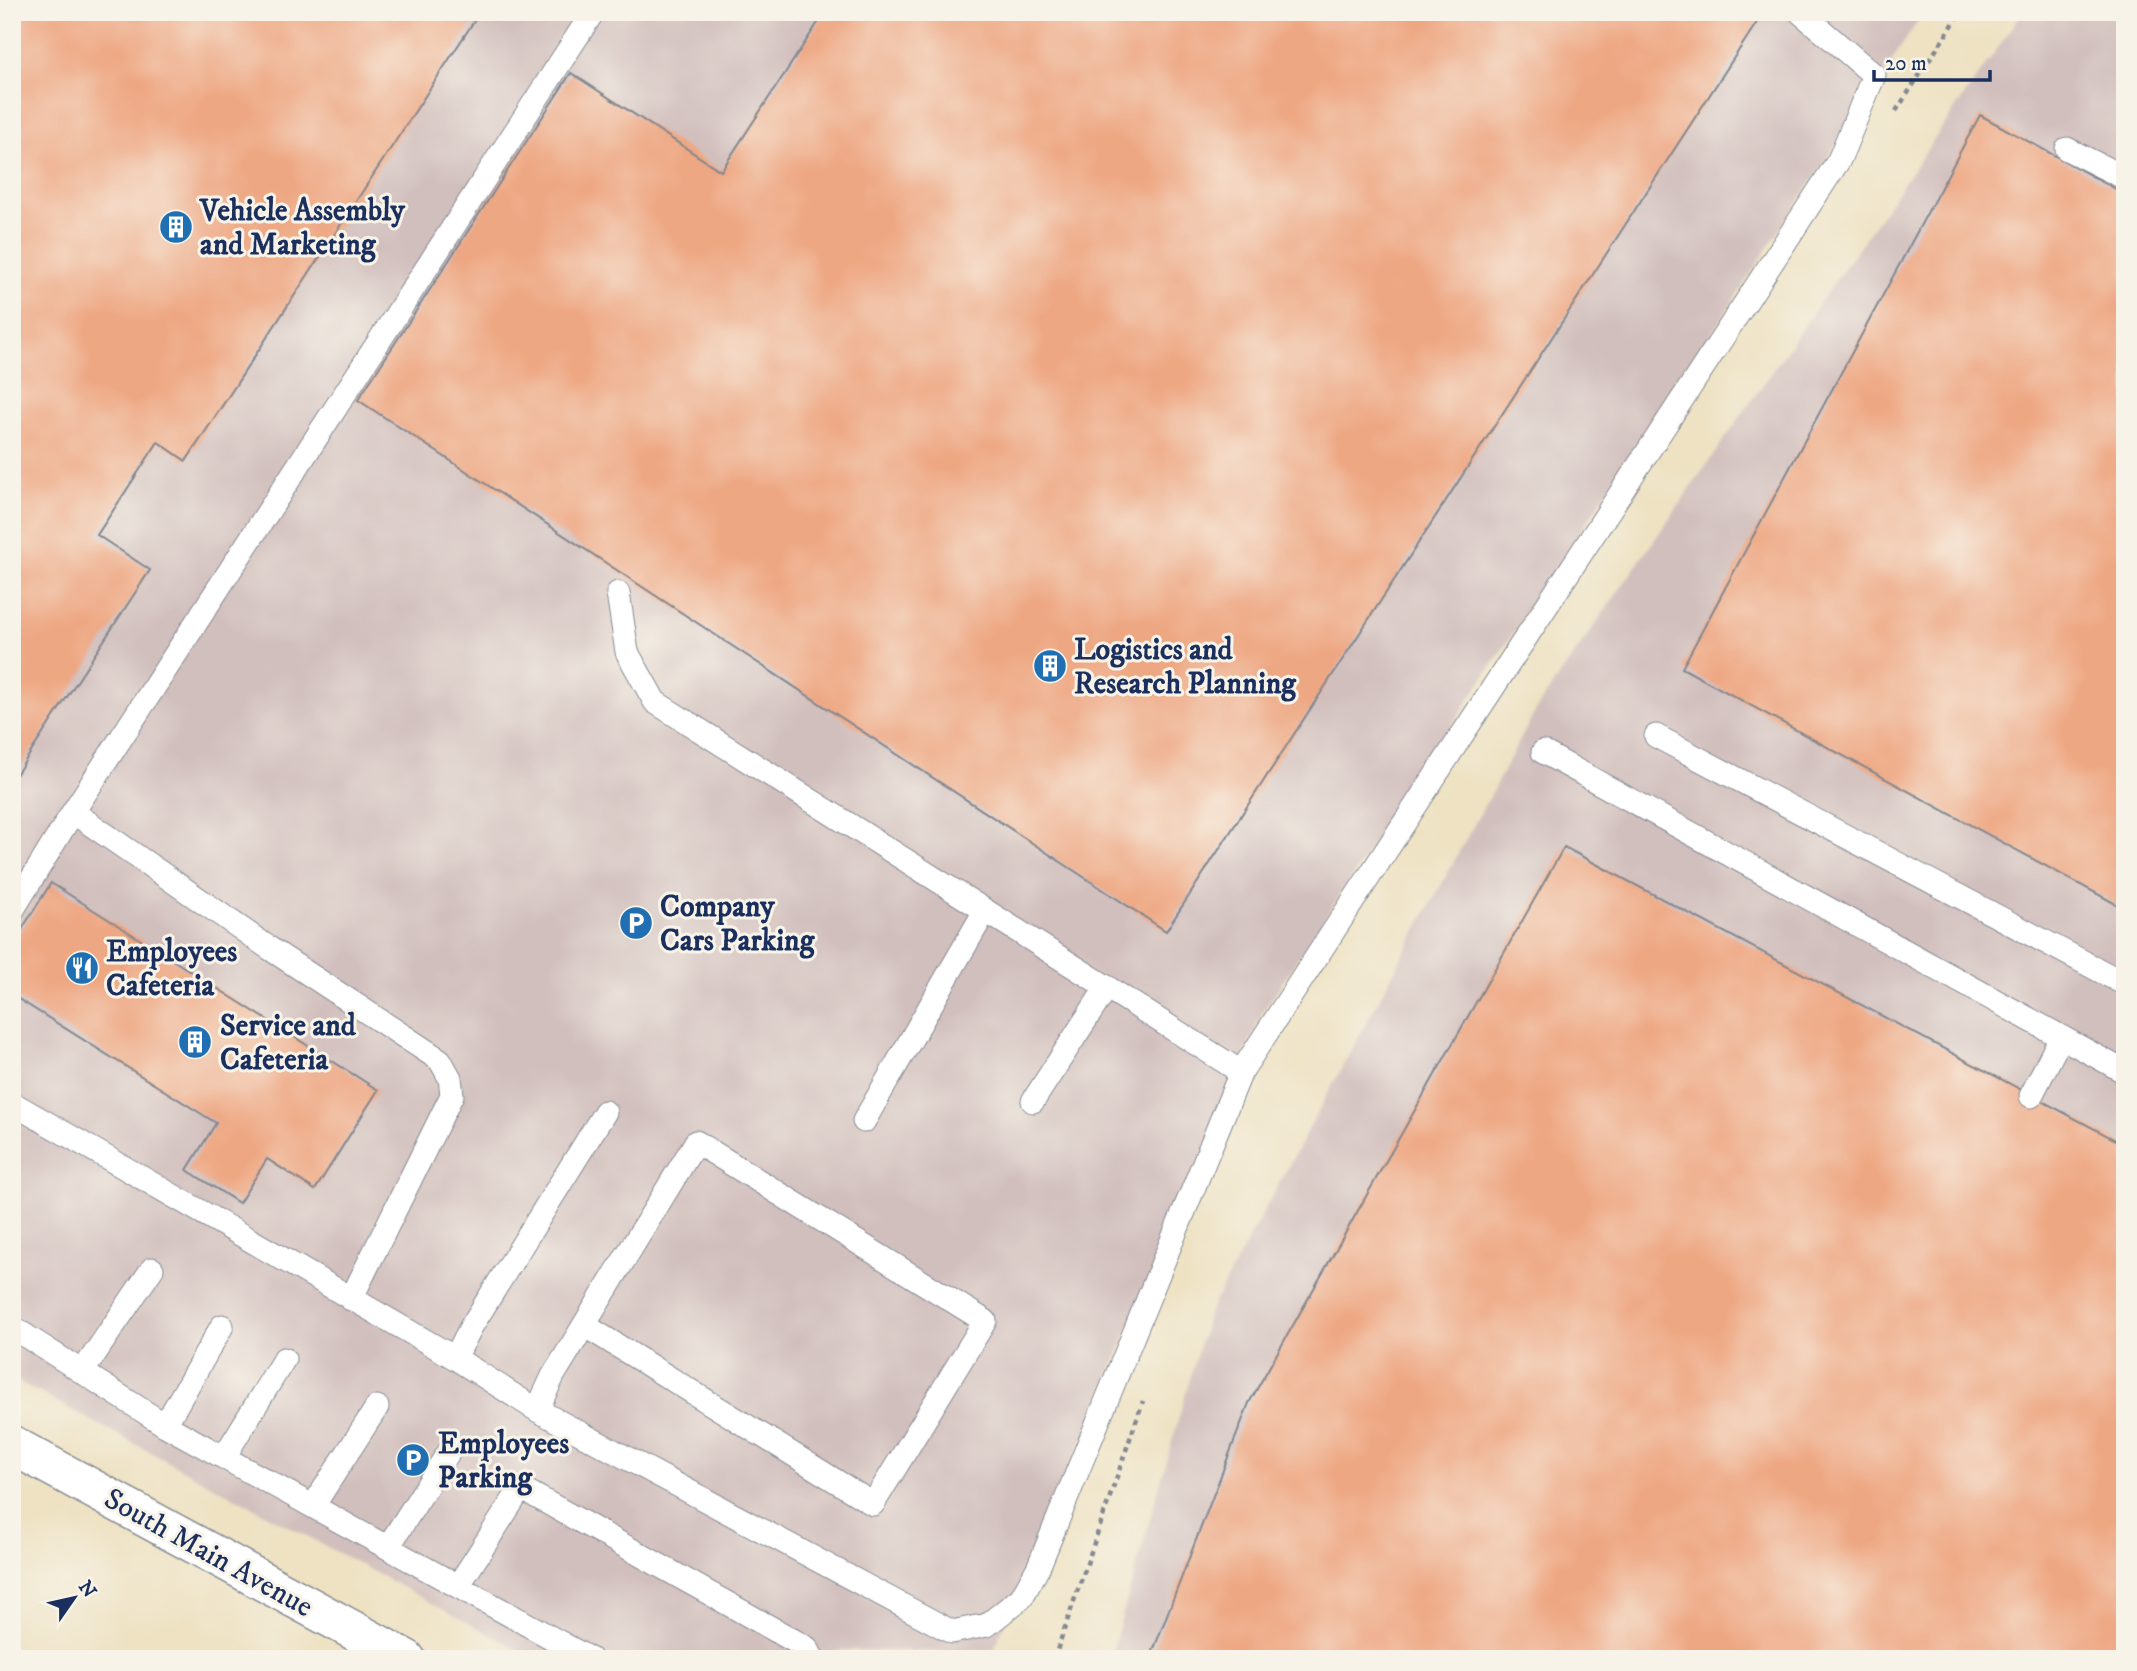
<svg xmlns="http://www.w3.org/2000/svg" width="2137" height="1671" font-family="'IM FELL DW Pica',serif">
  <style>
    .industrial { fill: #d1bfbd }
    .building { fill: #eea783 }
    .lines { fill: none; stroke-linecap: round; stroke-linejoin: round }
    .lane-casing { stroke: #848890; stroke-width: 25 }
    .street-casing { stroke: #848890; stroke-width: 41 }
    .path { stroke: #848890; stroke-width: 4.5; stroke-dasharray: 5 5; stroke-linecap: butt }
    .lane { stroke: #fff; stroke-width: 23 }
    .street { stroke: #fff; stroke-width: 38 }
    .labels { text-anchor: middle; stroke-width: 6; stroke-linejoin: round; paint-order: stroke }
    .poi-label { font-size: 30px; font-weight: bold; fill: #1b2f5e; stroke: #f7f3e8; text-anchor: start }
    .street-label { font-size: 30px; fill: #1b2f5e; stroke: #f7f3e8 }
  </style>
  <rect width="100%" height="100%" fill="#f7f3e8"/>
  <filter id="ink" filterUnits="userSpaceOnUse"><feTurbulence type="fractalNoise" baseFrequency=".0143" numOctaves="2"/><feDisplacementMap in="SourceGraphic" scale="14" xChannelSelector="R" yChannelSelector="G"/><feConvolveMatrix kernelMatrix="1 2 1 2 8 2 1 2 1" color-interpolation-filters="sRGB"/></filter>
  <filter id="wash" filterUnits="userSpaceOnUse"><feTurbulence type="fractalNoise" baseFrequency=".00686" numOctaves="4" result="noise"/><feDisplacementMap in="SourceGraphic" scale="28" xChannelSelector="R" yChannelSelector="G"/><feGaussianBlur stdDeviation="1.57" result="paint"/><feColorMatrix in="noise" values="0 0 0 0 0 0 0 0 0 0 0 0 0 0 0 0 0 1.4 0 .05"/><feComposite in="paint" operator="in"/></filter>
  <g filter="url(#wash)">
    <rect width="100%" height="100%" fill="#eee2c3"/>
    <path class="industrial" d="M12,12H1924L1262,1013L993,1652L840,1650L831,1659H536L12,1378Z
      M2023,12H2125V1659H1110L1209,1312L1539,705Z"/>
    <g id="blocks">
      <path class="building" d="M12,12H480L186,461L158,442L97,535L150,570L12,781Z
        M825,12H1755L1761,16L1166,931L358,400L571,73L721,171Z
        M1980,115L2125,194V909L1682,668Z
        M1564,847L2125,1145V1659H1150L1249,1403Z
        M51,883L378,1090L315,1190L267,1159L239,1203L187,1170L216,1123L12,995V945Z"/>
    </g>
  </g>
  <g filter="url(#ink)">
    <use href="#blocks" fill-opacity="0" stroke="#848890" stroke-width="2"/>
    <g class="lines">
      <g class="lane-casing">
        <path id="lane" d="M2067,149L2125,178
          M618,593L627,652L655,702L1241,1072
          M1656,736L2125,984
          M1543,752L2125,1072
          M73,812L269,948L440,1060L450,1078L452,1095L351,1299
          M12,911L73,812L593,12
          M2031,1096L2061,1037
          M1033,1101L1107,987
          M12,1103L455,1358L537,1410L952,1632L987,1625L1021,1598L1038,1568L1241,1072L1839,160L1874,75L1800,12
          M864,1121L985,911
          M12,1327L165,1425L590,1659
          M455,1358L471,1327L605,1112
          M83,1371L152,1269
          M537,1410L553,1376L696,1142L985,1321L873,1504L584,1325
          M165,1425L222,1326
          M224,1457L284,1359
          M313,1506L377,1407
          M388,1547L452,1447
          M458,1586L521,1488L807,1648L813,1659"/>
      </g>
      <g class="street-casing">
        <path id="street" d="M12,1445L406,1659"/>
      </g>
      <path class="path" d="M1896,111L1961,12
        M1054,1659L1143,1401"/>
      <use href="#lane" class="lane"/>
      <use href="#street" class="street"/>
    </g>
  </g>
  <defs>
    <g id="building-disc" transform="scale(1.75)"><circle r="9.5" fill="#1f6fb2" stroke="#f7f3e8"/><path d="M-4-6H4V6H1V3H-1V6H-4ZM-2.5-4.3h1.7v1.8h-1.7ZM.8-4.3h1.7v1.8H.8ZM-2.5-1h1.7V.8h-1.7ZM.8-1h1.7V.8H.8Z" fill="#fff"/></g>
    <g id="parking-disc" transform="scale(1.75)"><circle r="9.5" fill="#1f6fb2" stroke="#f7f3e8"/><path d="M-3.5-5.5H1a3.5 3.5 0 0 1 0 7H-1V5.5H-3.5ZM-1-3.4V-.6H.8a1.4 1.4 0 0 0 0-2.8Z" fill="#fff"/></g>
    <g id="restaurant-disc" transform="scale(1.75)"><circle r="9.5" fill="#1f6fb2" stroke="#f7f3e8"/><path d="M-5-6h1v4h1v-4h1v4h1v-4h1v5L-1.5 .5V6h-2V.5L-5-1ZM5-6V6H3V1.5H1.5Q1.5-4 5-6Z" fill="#fff"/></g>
  </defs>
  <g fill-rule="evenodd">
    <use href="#building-disc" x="176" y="227"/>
    <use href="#building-disc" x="1050" y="666"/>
    <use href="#parking-disc" x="636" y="923"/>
    <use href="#restaurant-disc" x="82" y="968"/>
    <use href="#building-disc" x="195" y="1042"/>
    <use href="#parking-disc" x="413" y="1460"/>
  </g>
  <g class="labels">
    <g class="poi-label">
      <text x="200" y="220">Vehicle Assembly<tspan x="200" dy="34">and Marketing</tspan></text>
      <text x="1074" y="659">Logistics and<tspan x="1074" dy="34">Research Planning</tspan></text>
      <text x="660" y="916">Company<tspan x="660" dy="34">Cars Parking</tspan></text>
      <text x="106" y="961">Employees<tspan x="106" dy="34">Cafeteria</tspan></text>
      <text x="220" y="1035">Service and<tspan x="220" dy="34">Cafeteria</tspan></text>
      <text x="438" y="1453">Employees<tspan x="438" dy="34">Parking</tspan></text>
    </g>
    <g class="street-label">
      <text transform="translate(209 1552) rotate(29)" y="10">South Main Avenue</text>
    </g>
  </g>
  <rect width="2137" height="1671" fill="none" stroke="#f7f3e8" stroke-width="42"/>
  <g transform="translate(74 1598) rotate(56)" stroke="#f7f3e8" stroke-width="5" paint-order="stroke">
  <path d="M0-5L12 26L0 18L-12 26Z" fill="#1b2f5e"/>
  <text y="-10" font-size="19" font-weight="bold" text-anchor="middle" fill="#1b2f5e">N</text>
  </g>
  <path d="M1874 70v10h116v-10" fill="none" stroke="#1b2f5e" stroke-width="3.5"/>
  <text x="1885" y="70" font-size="21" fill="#1b2f5e" stroke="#f7f3e8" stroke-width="5" paint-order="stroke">20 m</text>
</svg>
